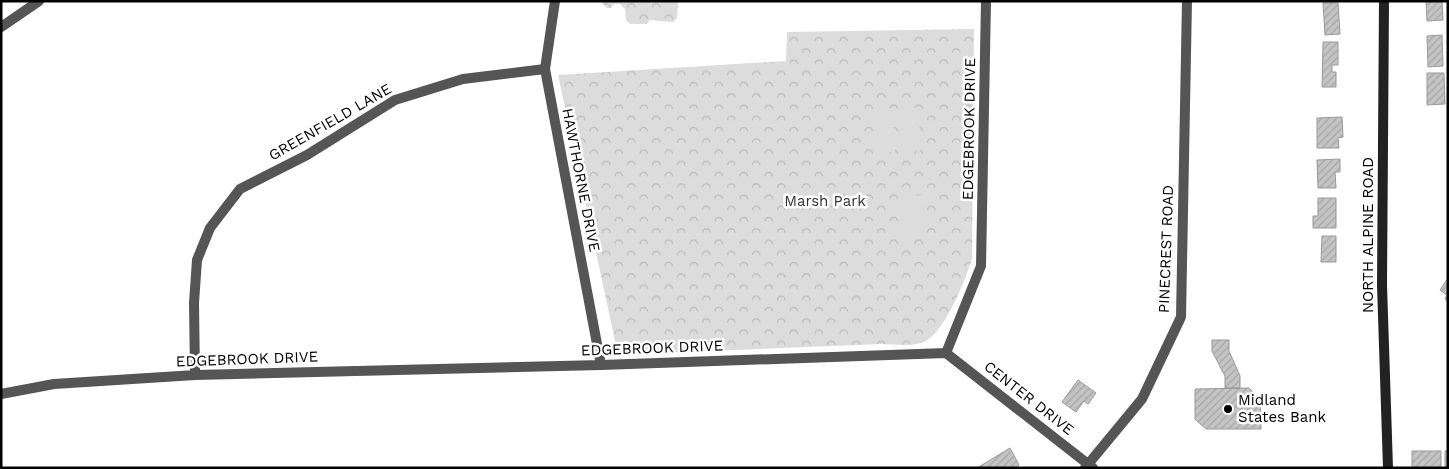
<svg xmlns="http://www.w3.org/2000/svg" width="1449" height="469" font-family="'Work Sans',sans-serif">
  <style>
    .park { fill: url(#park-crowns) }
    .pitch { fill: #dcdcdc }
    .building { fill: url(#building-hatch); stroke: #999 }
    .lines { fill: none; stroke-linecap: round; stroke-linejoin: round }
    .street { stroke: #555; stroke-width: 10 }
    .secondary { stroke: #222; stroke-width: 10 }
    .poi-dot { fill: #000; stroke: #fff; stroke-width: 2 }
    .labels { text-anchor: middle; stroke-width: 5; stroke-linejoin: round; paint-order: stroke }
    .street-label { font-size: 15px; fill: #000; stroke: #fff }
    .park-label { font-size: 15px; fill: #333; stroke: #fff }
    .poi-label { font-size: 15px; fill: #000; stroke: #fff; text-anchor: start }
  </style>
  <defs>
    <pattern id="park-crowns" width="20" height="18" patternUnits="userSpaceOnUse" patternTransform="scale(1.25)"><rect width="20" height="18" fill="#dcdcdc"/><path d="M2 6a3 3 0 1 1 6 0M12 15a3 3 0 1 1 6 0" fill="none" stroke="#bbb"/></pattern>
    <pattern id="building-hatch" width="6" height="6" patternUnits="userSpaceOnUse" patternTransform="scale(1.25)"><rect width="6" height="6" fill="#c4c4c4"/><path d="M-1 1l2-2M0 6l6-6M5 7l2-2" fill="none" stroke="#a7a7a7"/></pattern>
  </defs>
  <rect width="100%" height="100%" fill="#fff"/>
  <path class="park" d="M600,1H675L678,3L677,18L673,22L650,20L647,24H630L626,20L625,9L620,4H614L611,8H607Z
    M974,29L972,259C965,281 945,332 924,342C911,347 894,344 881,344L636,354L623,351L615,341L558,75L786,61L787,32Z"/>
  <path class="pitch" d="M899,108H919L920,151L900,152Z
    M873,109H893L895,152L875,153Z
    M923,195L925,236L902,237L899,197Z"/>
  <path class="building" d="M1426,1H1442L1443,20L1427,21Z
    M1323,3H1338L1340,34L1325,35Z
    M1442,35L1443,66L1428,67L1427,36Z
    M1323,42H1338V65H1332V72H1336V87H1322Z
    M1427,73H1444L1445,104L1427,105Z
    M1342,117L1343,137L1338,138L1339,148H1317V118Z
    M1340,159V172H1335L1336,188H1318L1317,160Z
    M1318,198H1336V228H1313V216H1318Z
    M1322,236H1336V262H1321Z
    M1448,278V301L1445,299L1447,295L1440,290Z
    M1212,340H1229V351L1240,376V388H1225V376L1212,351Z
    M1078,380L1096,393L1088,404L1084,401L1076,412L1062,402Z
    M1249,388L1260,399L1261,429H1206L1195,419V389Z
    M1010,448L1019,465L1014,468H977Z
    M1412,451H1441V468H1412Z
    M1445,451H1448V468H1445Z"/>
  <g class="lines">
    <path class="street" d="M555,1L545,69L601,365
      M1,27L39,1
      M946,353L981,266L986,1
      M946,353L1093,468
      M195,375L194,303L197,260L210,228L240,189L307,155L395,100L463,79L545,69
      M1,394L54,384L195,375L601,365L946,353
      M1085,468L1142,399L1181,317L1187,1"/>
    <path class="secondary" d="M1384,1L1382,285L1388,468"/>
  </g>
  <circle class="poi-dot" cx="1228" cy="409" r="5"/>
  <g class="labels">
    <g class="street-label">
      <text transform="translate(330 122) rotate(-30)" y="5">GREENFIELD LANE</text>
      <text transform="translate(969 129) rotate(-89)" y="5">EDGEBROOK DRIVE</text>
      <text transform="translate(581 180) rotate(79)" y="5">HAWTHORNE DRIVE</text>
      <text transform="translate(1368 235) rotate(-90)" y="5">NORTH ALPINE ROAD</text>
      <text transform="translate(1166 249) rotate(-88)" y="5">PINECREST ROAD</text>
      <text transform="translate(652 348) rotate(-2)" y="5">EDGEBROOK DRIVE</text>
      <text transform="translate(247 359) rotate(-2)" y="5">EDGEBROOK DRIVE</text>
      <text transform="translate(1029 398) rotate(38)" y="5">CENTER DRIVE</text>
    </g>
    <g class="park-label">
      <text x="825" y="206">Marsh Park</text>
    </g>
    <g class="poi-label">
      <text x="1238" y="405">Midland<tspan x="1238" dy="17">States Bank</tspan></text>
    </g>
  </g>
  <rect width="1449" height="469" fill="none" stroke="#000000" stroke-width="5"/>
</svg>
